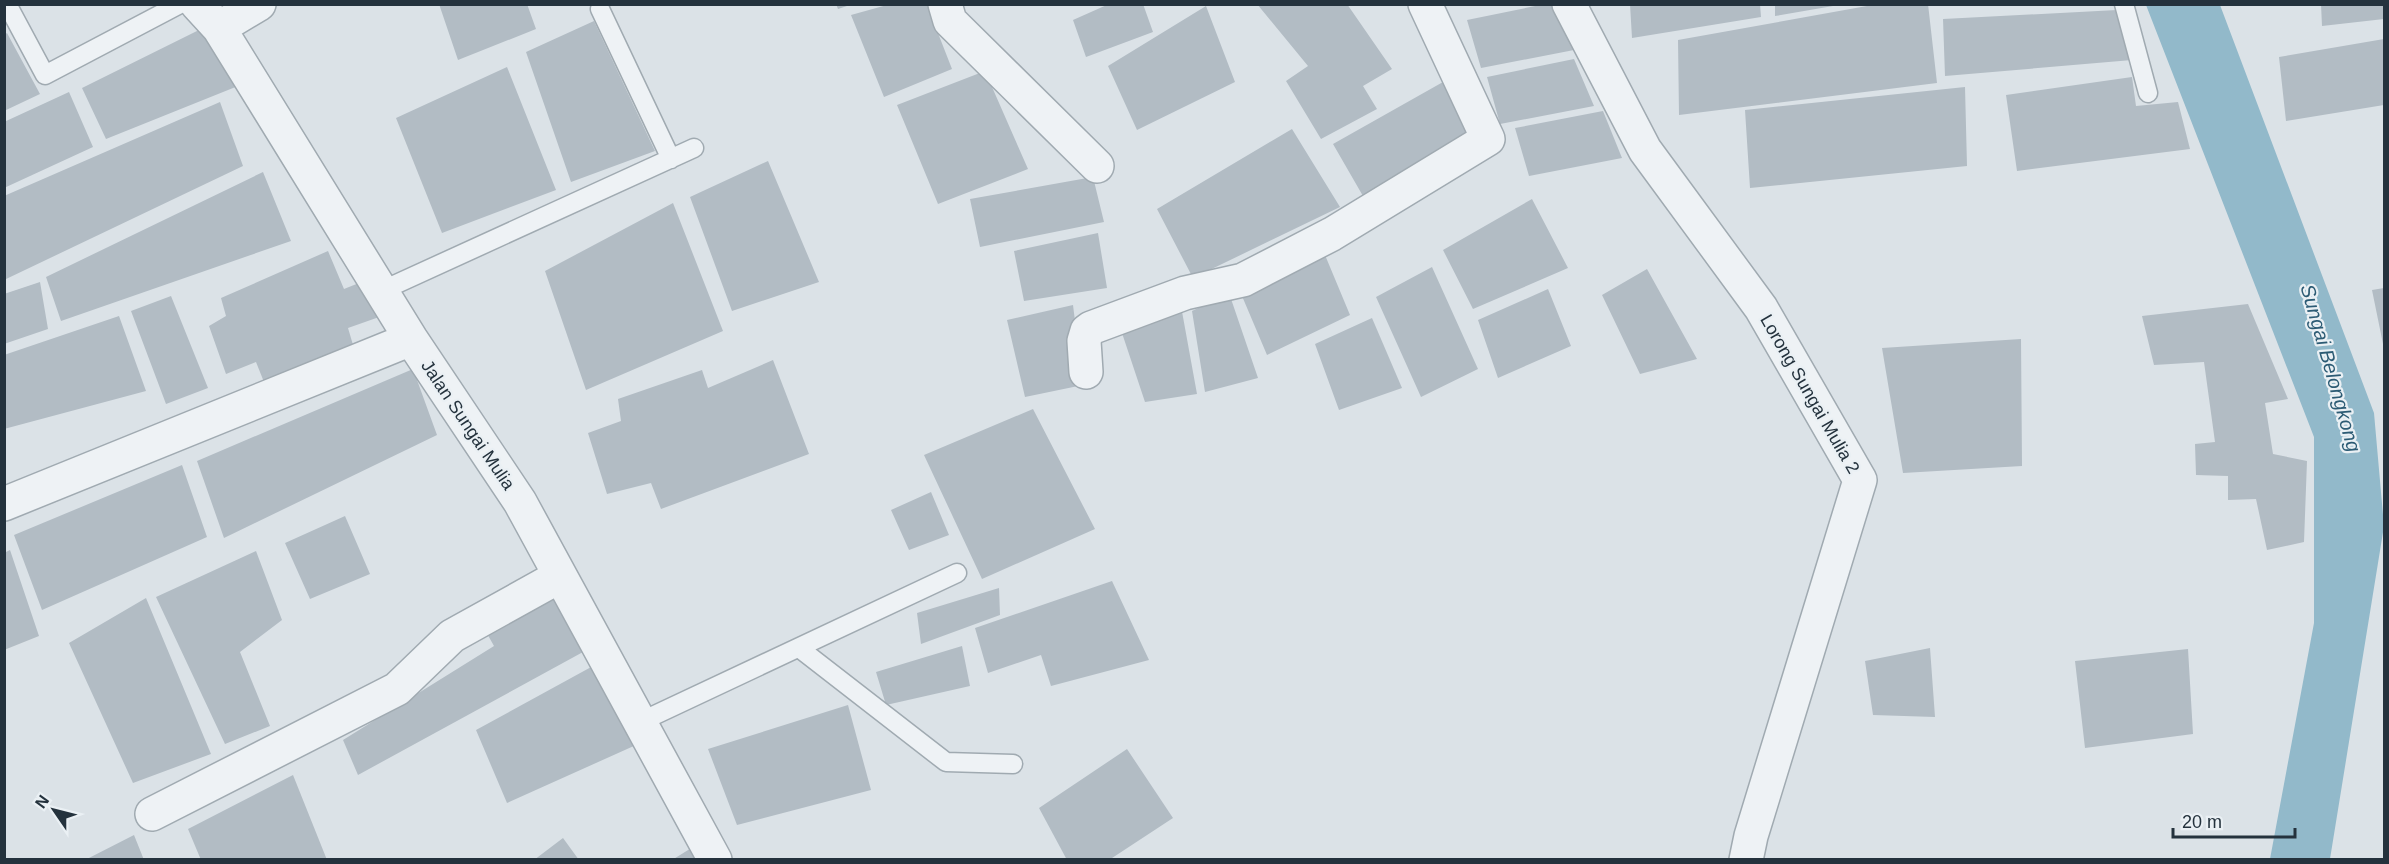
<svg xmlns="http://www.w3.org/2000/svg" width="2389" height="864" font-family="Arial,sans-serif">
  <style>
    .water { fill: #92b9ca }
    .building { fill: #b2bcc4 }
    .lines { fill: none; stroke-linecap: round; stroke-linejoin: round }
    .service-casing { stroke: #a0aab1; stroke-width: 21 }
    .minor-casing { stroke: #a0aab1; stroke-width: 36 }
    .service { stroke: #eef2f5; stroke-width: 18 }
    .minor { stroke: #eef2f5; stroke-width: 33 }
    .labels { text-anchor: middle; stroke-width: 4.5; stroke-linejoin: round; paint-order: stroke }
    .street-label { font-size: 18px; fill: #24323d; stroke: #eaf0f4 }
    .water-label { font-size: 20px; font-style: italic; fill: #2c5b74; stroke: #eaf0f4 }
  </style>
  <rect width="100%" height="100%" fill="#dbe2e7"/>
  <path class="water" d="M2146,5H2220L2374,413L2384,526L2330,859H2270L2314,623V437Z"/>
  <path class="building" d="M439,4H527L536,29L458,60Z
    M836,4H850V5L838,9Z
    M1109,4H1143L1153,32L1086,57L1073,20Z
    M1257,4H1347L1392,69L1363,86L1377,109L1321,139L1286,81L1308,66Z
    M1545,4H1555L1574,50L1481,68L1467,20Z
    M1630,4H1760L1761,17L1632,38Z
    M1775,4H1833V6L1775,16Z
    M1878,4H1928L1937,83L1679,115L1678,40Z
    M2321,4H2384V19L2322,26Z
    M887,5H927L952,69L884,97L851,15Z
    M1206,6L1235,82L1137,130L1108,66Z
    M2117,10L2132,60L1945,76L1943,19Z
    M594,21L655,151L571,182L526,52Z
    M203,28L238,86L106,139L82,88Z
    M7,33L40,94L4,111V35Z
    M2384,39V105L2286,121L2279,57Z
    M1574,59L1594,106L1500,124L1487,77Z
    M507,67L556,190L442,233L396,118Z
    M985,71L1028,169L938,204L897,105Z
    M2132,77L2136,106L2178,102L2190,149L2017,171L2006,95Z
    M1443,82L1471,135L1367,203L1333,144Z
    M1965,87L1967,166L1750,188L1745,110Z
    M69,92L93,147L4,188V122Z
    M220,102L243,166L4,280V196Z
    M1603,111L1622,158L1529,176L1515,128Z
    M1292,129L1340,207L1193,278L1157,209Z
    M768,161L819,282L732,311L690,197Z
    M263,172L291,241L61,321L46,277Z
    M1093,177L1104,222L980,247L970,199Z
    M1532,199L1568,268L1473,309L1443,250Z
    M673,203L723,331L586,390L545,271Z
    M1098,233L1107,288L1024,301L1014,251Z
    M328,251L344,289L364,281L382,316L348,328L356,355L266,387L256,362L226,374L209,326L226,316L221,298Z
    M1325,255L1350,315L1267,355L1242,296Z
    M1432,267L1478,369L1421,397L1376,297Z
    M1647,269L1697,359L1640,374L1602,295Z
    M40,282L48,329L4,344V294Z
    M2384,288V344H2383L2372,290Z
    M1548,289L1571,346L1498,378L1478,320Z
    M1229,293L1258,378L1205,392L1192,311Z
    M171,296L208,388L166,404L131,311Z
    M2248,304L2288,399L2265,403L2273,454L2307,461L2304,542L2267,550L2256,499L2228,500V476L2196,475L2195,444L2215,442L2204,362L2154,365L2142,316Z
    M1073,305L1083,385L1025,397L1007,320Z
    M1181,306L1197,394L1145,402L1120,327Z
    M119,316L146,391L4,429V355Z
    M1372,318L1402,388L1339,410L1315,344Z
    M2021,339L2022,466L1903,473L1882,348Z
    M773,360L809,454L661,509L651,483L607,494L588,433L621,421L618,399L702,370L708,388Z
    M413,369L437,435L224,538L197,461Z
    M1033,409L1095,529L982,579L924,455Z
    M182,465L207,537L42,610L14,535Z
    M931,492L949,535L909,550L891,510Z
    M345,516L370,574L310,599L285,543Z
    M10,550L39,636L4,650V553Z
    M256,551L282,620L240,652L270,726L225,744L156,597Z
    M1112,581L1149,660L1051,686L1041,655L988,673L975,628Z
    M999,588L1000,615L921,644L917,613Z
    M555,589L583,652L358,775L343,740L494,646L485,630Z
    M146,598L211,754L133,783L69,643Z
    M962,646L970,686L886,705L876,672Z
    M1930,648L1935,717L1873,715L1865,661Z
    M2188,649L2193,734L2085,748L2075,661Z
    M593,666L636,745L507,803L476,730Z
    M848,705L871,790L737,825L708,749Z
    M1127,749L1173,818L1109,860H1067L1039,808Z
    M293,775L327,860H201L188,829Z
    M134,835L144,860H85Z
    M563,838L579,860H534Z
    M693,847L699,860H672Z"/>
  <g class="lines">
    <g class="service-casing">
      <path id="service" d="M7,4L45,75L180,4
        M2124,4L2148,93
        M600,9L671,159
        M381,291L694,148
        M799,648L946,762L1013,764
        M640,722L957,573"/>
    </g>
    <g class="minor-casing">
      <path id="minor" d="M197,4L219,28L411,339L520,502L715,860
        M945,4L950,21L1097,166
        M1569,4L1645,150L1761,308L1860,480L1751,836L1746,860
        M219,28L259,4
        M1086,372L1084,341L1087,331L1091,328L1185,293L1243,280L1332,234L1488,139L1425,4
        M4,504L411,339
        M152,814L397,689L452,636L560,576"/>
    </g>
    <use href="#service" class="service"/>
    <use href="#minor" class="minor"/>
  </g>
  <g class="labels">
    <g class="street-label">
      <text transform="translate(1810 394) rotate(60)" y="6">Lorong Sungai Mulia 2</text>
      <text transform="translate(468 425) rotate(56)" y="6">Jalan Sungai Mulia</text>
    </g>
    <g class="water-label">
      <text transform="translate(2331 368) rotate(74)" y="7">Sungai Belongkong</text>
    </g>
  </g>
  <rect width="2389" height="864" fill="none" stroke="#24323d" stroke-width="12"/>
  <g transform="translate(54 810) rotate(305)" stroke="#eaf0f4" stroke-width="4.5" paint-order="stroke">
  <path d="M0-4.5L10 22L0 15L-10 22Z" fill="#24323d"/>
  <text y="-9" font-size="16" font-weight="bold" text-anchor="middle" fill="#24323d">N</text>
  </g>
  <path d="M2173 828v9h122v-9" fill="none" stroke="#24323d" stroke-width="3"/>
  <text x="2182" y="828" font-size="18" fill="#24323d" stroke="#eaf0f4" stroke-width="4.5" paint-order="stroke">20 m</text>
</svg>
